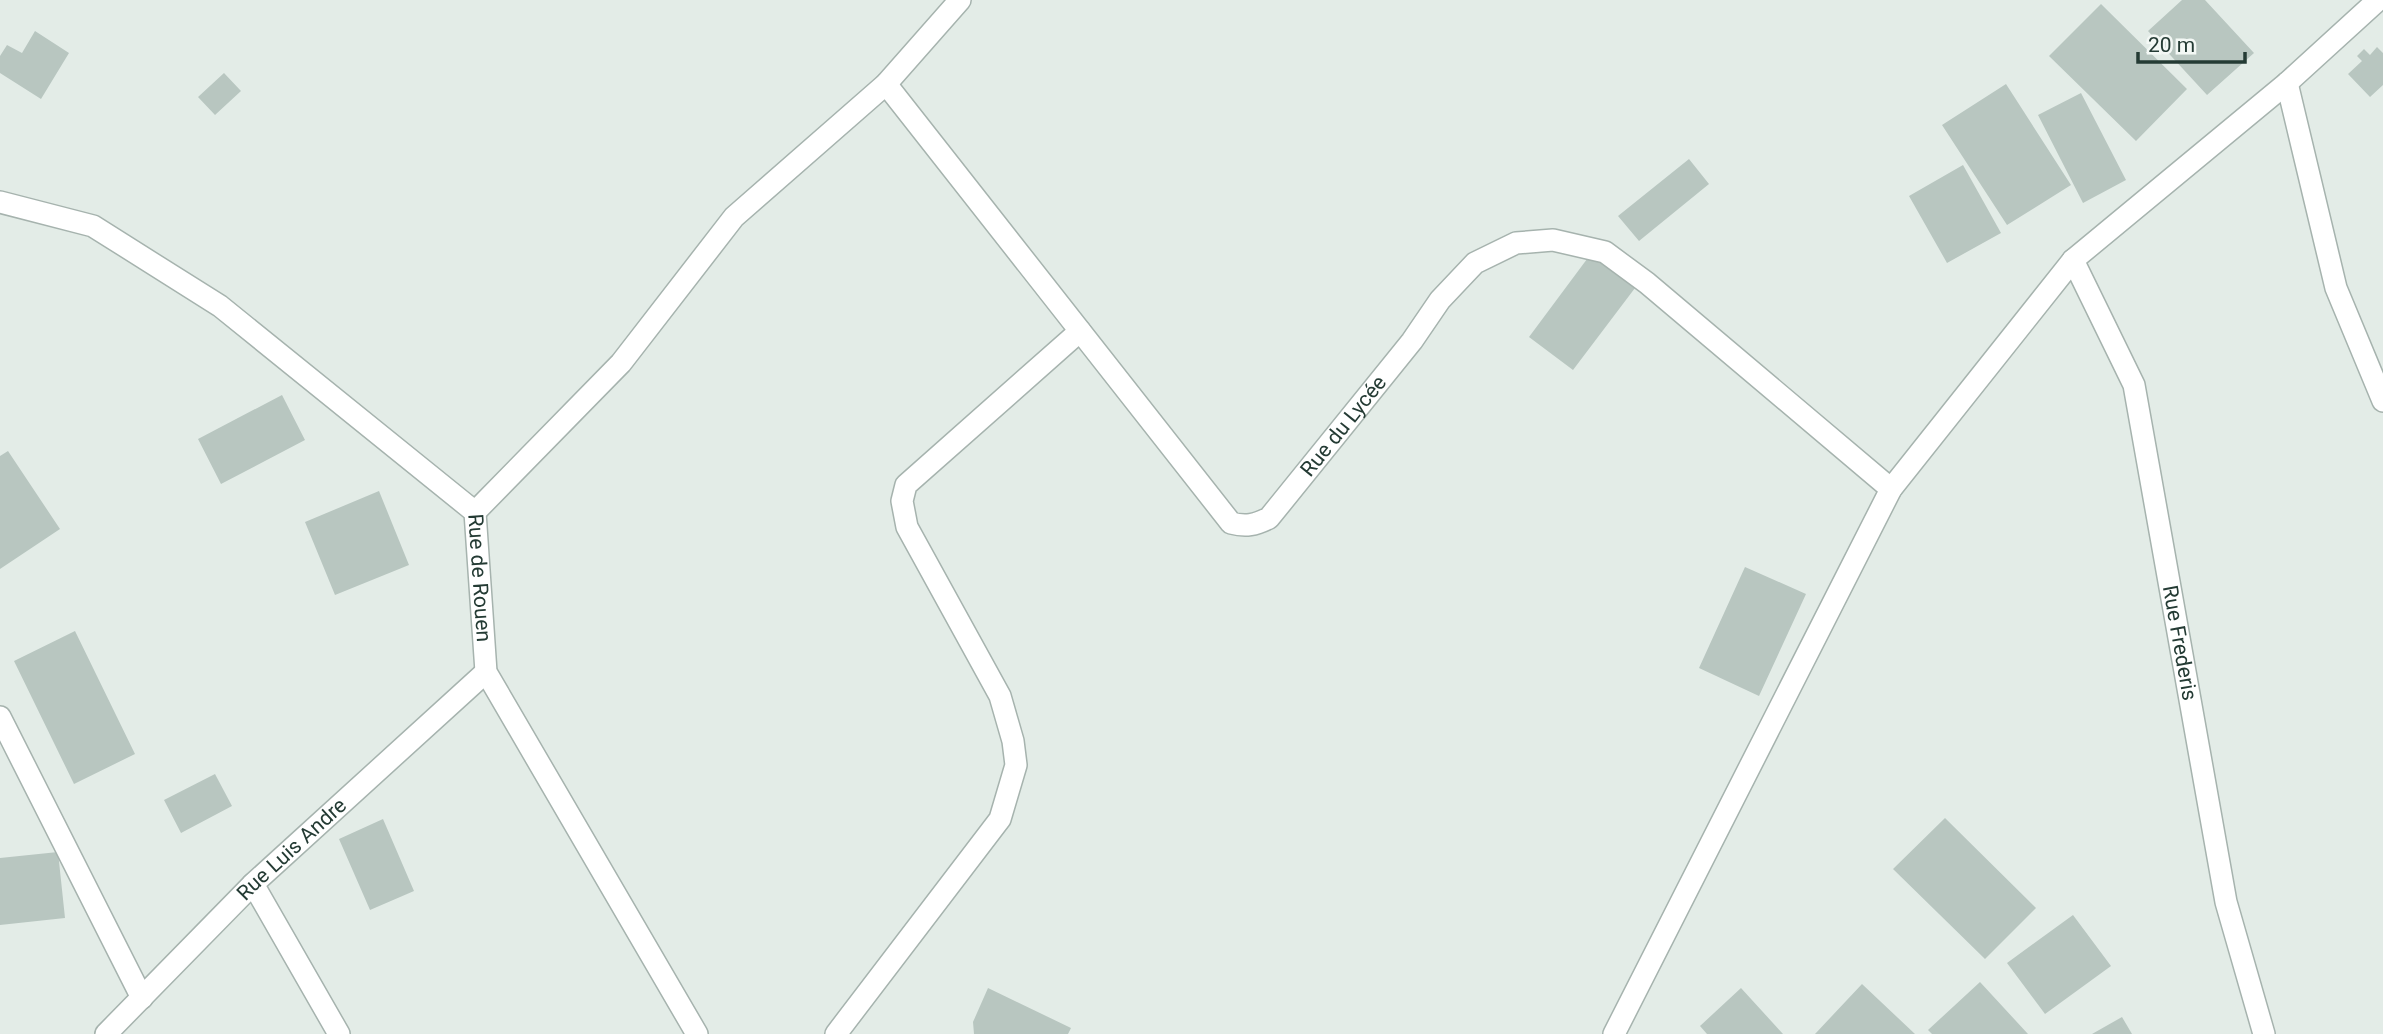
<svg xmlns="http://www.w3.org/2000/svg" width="2383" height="1034" font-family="Roboto,sans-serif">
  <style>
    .building { fill: #b8c6c0 }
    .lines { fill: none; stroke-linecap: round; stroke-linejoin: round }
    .street-casing { stroke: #a6b3ae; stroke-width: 24 }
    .street { stroke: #fff; stroke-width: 21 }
    .labels { text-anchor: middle; stroke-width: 6; stroke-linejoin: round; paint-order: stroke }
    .street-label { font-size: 21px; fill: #243b34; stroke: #f3f8f5 }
  </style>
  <rect width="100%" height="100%" fill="#e3ece7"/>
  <path class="building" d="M2182,0H2205L2254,53L2207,95L2148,31Z
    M2101,4L2187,89L2136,141L2049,56Z
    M35,31L69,53L41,99L0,73V56L7,45L22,53Z
    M2377,47L2383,53V85L2370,97L2348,74L2362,61L2357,56L2364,49L2370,55Z
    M224,73L241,91L215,115L198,97Z
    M2006,84L2071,185L2007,225L1942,125Z
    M2081,93L2126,180L2083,203L2038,115Z
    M1689,159L1709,184L1639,241L1618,216Z
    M1963,165L2001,233L1947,263L1909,196Z
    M1590,255L1635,288L1573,370L1529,337Z
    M282,395L305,440L221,484L198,439Z
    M8,451L60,529L0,569V456Z
    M379,491L409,565L335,595L305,522Z
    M1745,567L1806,594L1759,696L1699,668Z
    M75,631L135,754L74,784L14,661Z
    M215,774L232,806L181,833L164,800Z
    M1945,818L2036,908L1985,959L1893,869Z
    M383,819L414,891L370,910L339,839Z
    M58,852L65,918L0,925V858Z
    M2073,915L2111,966L2045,1014L2007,963Z
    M1980,982L2028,1034H1932L1928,1030Z
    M1862,984L1915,1034H1815Z
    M988,988L1071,1028L1068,1034H974L973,1022Z
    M1741,988L1783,1034H1707L1700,1026Z
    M2122,1017L2132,1034H2092Z"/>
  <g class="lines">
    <g class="street-casing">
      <g id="street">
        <path d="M2287,83L2336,288L2383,401"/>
        <path id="s1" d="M886,84L1231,523C1246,527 1255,525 1269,518L1412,341L1440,300L1475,263L1516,243L1553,240L1605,252L1647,283L1891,489"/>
        <path id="s2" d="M0,202L93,226L220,306L475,512L486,672L697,1034"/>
        <path id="s3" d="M2073,260L2134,385L2226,902L2264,1034"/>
        <path d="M475,512L621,363L734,217L886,84L960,0"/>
        <path d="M0,717L142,998"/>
        <path d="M253,884L339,1034"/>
        <path id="s4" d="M106,1034L253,884L486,672"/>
        <path d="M836,1034L1000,819L1016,765L1013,741L1000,696L907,527L902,501L906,485L1080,331"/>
        <path d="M1614,1034L1891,489L2073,260L2287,83L2378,0"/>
      </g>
    </g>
    <use href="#street" class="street"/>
  </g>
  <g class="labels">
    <g class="street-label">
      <text dy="7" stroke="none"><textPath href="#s1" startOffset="716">Rue du Lycée</textPath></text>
      <text dy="7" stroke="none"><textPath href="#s2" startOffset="640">Rue de Rouen</textPath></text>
      <text dy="7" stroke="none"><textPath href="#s3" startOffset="401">Rue Frederis</textPath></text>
      <text dy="7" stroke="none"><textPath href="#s4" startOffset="262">Rue Luis Andre</textPath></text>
    </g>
  </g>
  <path d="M2138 52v10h107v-10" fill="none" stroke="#243b34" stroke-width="3.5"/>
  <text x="2148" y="52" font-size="21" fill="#243b34" stroke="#f3f8f5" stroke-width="5" paint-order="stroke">20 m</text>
</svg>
